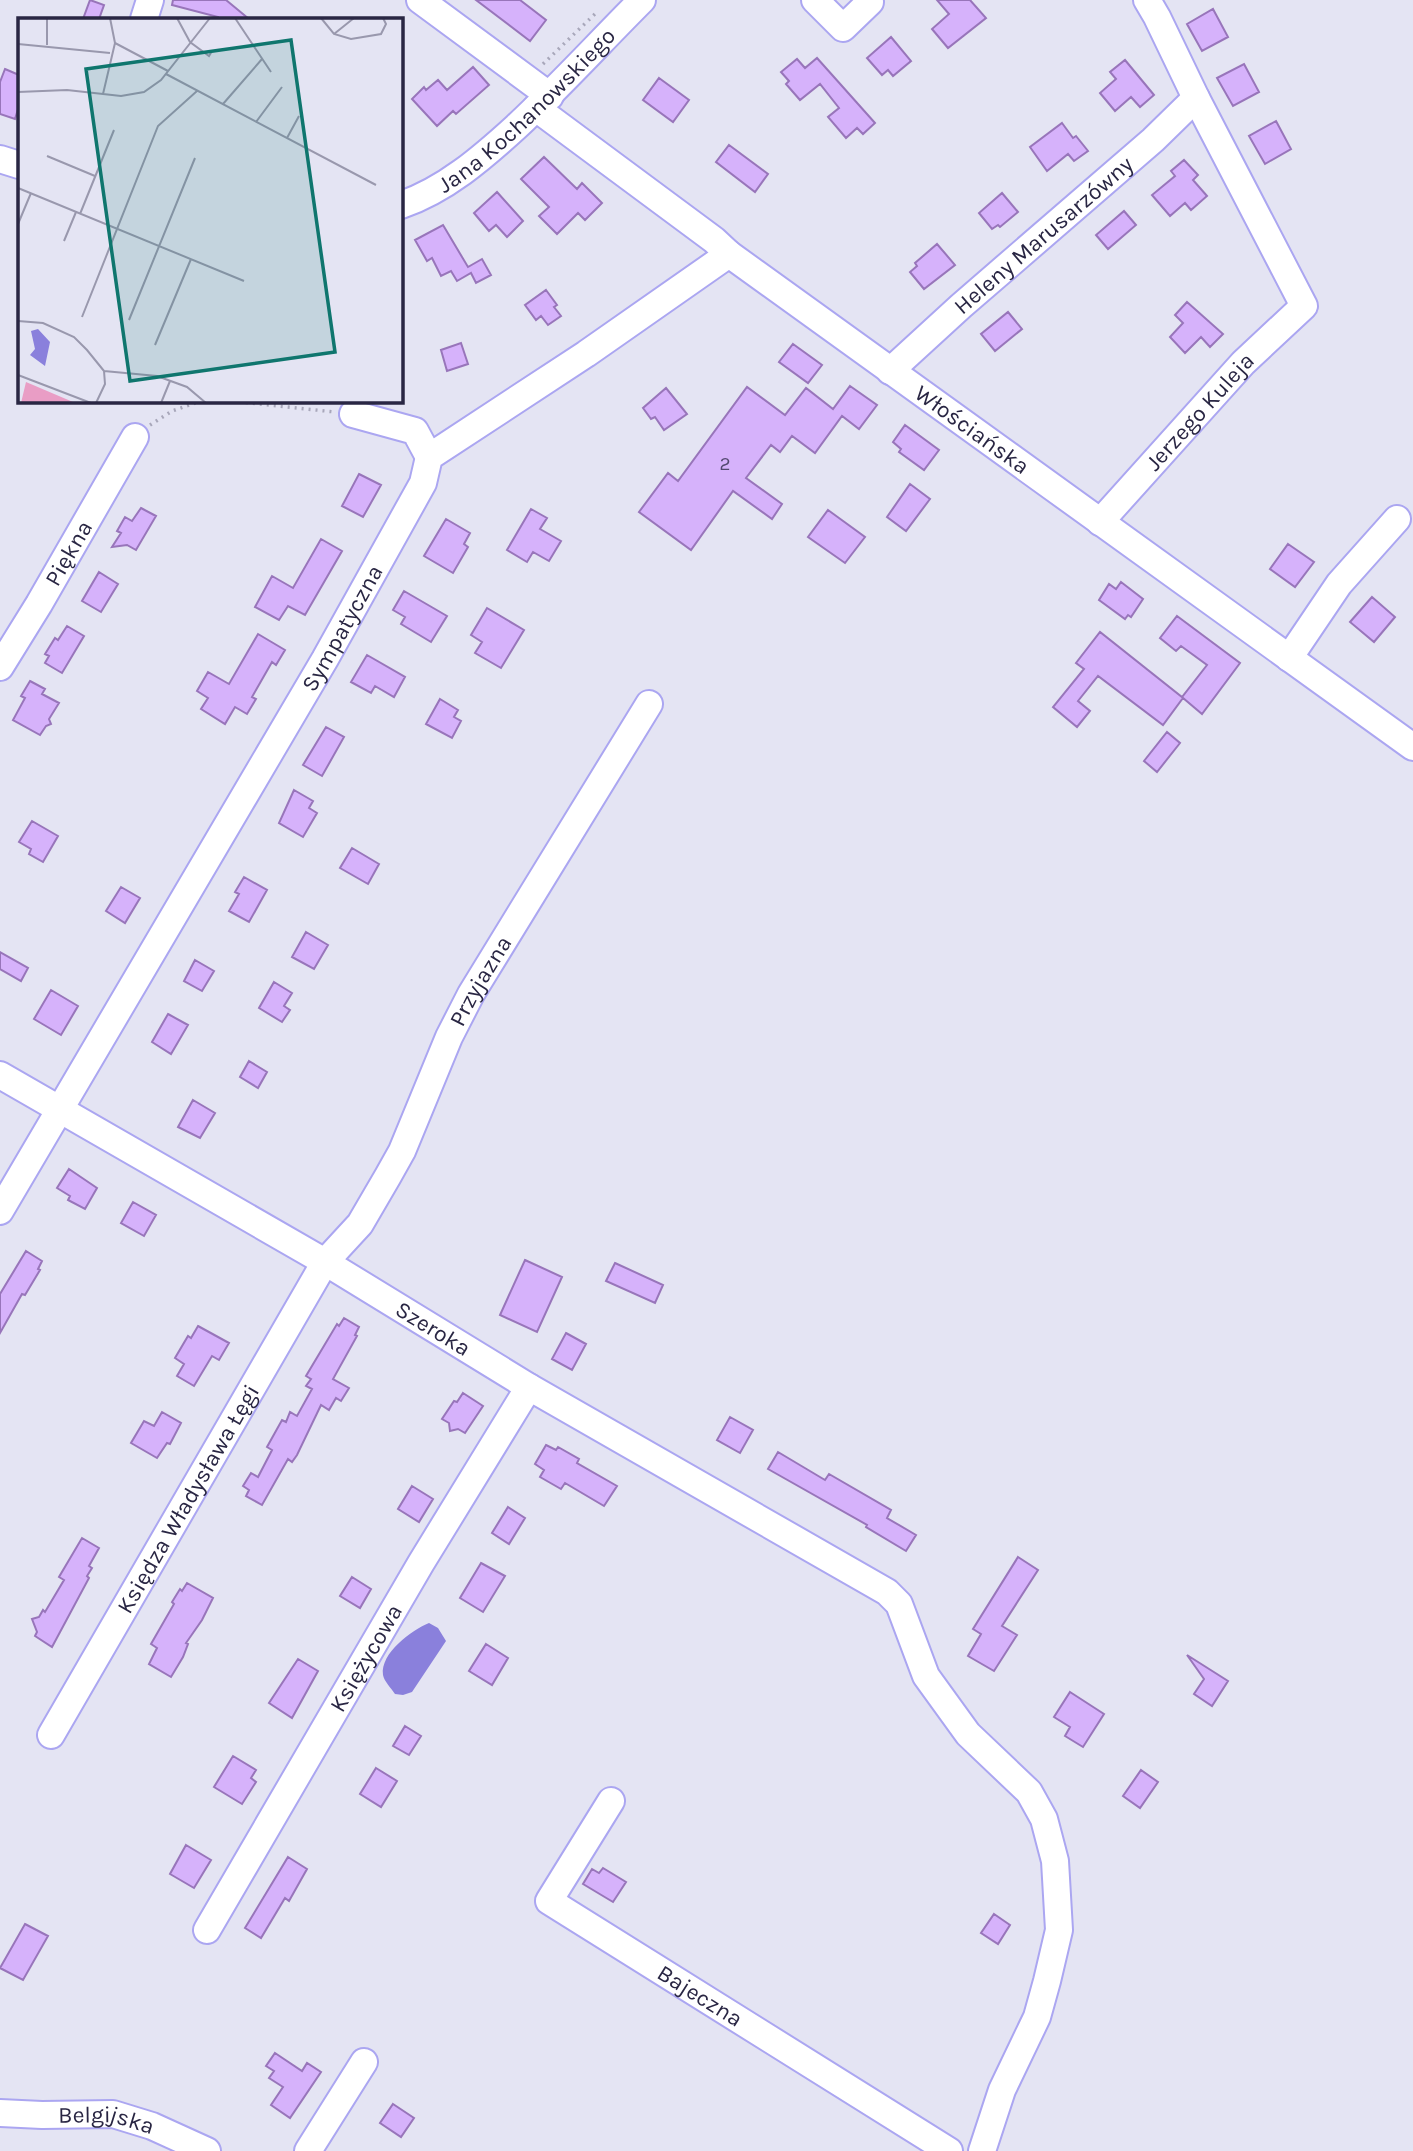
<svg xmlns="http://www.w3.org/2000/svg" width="1413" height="2151" font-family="Karla,sans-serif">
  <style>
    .water { fill: #8a80dc }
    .building { fill: #d6b2fb; stroke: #9875ba; stroke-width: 2 }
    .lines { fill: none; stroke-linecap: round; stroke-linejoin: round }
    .minor-casing { stroke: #aba6f1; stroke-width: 30 }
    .path { stroke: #a8a7ba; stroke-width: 3.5; stroke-dasharray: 2 5; stroke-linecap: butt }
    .minor { stroke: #fff; stroke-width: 26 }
    .labels { text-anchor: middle; stroke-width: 6; stroke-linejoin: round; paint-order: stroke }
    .number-label { font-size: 19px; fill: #544971 }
    .street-label { font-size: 23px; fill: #292643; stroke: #f2f2f2 }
    .inset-road { fill: none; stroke: #9998ad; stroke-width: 2 }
    .view { fill: #0f766e; fill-opacity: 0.15; stroke: #0f766e; stroke-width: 3.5 }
    .inset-edge { fill: none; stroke: #292643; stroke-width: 3.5 }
  </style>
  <rect width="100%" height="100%" fill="#e4e4f3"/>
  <path class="water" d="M429,1623L438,1628L446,1641L412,1692L403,1695L395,1694C391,1688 384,1681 383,1675C380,1653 412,1630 429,1623Z"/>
  <path class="building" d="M90,0L104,5L99,19H83Z
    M173,0H226L249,19H218V17L172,5Z
    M476,0H520L546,20L530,41Z
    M937,0H970L986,18L948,48L932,29L949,14Z
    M1213,9L1228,37L1202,51L1187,24Z
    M891,37L911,61L893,76L888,70L882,75L867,58Z
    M817,58L875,123L863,134L857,128L846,138L828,117L839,108L820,84L800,100L786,84L789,81L781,72L797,59L805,68Z
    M1125,60L1154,95L1140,107L1131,97L1115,111L1100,93L1116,79L1110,72Z
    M1244,64L1259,92L1233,106L1217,78Z
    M473,67L489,85L456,114L453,111L437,126L412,99L424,87L426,90L438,80L447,90Z
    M5,69L19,75V106L15,119L0,114V82Z
    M659,78L689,100L673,122L643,100Z
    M1276,121L1291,149L1265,164L1249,136Z
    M1062,123L1073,138L1076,136L1088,151L1074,161L1068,154L1047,171L1030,147Z
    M729,145L768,174L755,192L716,162Z
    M544,157L577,189L582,183L602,203L585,220L578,213L557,234L539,216L549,207L521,179Z
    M1184,160L1198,175L1193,180L1207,196L1191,210L1185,203L1170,216L1152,195L1175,176L1171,171Z
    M497,192L523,221L507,237L496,225L489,231L474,213Z
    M1002,193L1018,212L1000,227L998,225L992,229L979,213Z
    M1124,211L1136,225L1108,249L1096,235Z
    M443,225L468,267L482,259L491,275L476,283L471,273L457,281L451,271L441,276L432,258L427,261L415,240Z
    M937,244L955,265L924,289L910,272L917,266L915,263Z
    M546,290L557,305L554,307L561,316L548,325L541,316L536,320L525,305Z
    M1187,302L1223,334L1210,347L1201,337L1185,353L1170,337L1183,323L1175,315Z
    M1008,312L1022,329L995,351L981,334Z
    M461,343L468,364L447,371L441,350Z
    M793,344L822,365L808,383L779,362Z
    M850,386L877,405L859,429L842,416L815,453L792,436L780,452L771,445L746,478L782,504L772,519L733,491L691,550L639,512L668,473L678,481L747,387L785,415L806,388L833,409Z
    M666,388L687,414L664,430L655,417L651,419L643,408Z
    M905,425L939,450L924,470L899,452L901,449L893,442Z
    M359,474L381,485L363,517L342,506Z
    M910,484L930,499L906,531L887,517Z
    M141,508L156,516L136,550L127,545L112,547L121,533L117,531L125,517L132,521Z
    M531,509L547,518L540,529L561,541L549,561L533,552L527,562L507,550Z
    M828,510L865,537L845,563L808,537Z
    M446,519L470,533L464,544L468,547L453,573L424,556Z
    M321,539L342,551L305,615L288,606L279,620L255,607L272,576L293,588Z
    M1288,544L1314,562L1295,587L1270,569Z
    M99,572L118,584L101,612L82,601Z
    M1121,582L1143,599L1131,617L1128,615L1125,619L1099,600L1109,584L1116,589Z
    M404,591L447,616L431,642L401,624L405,617L393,610Z
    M1372,597L1395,617L1374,642L1350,622Z
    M487,608L524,630L501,668L475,653L482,642L471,635Z
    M1177,616L1240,663L1202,714L1183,698L1163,725L1098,676L1078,701L1090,711L1077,727L1053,707L1084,669L1076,663L1100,632L1182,697L1207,665L1181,646L1176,651L1160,638Z
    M67,626L84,636L62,673L45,663L49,656L45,654L55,638L58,640Z
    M258,634L285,650L276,665L272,662L252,697L256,699L247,714L235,707L225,724L201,709L208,698L197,691L208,672L229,684Z
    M367,655L405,677L394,697L375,686L371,693L351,682Z
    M30,681L45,689L42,694L59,703L49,719L51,724L46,726L40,735L13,720L25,698L21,696Z
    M440,699L458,710L454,717L461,721L452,738L426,724Z
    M326,727L344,737L322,776L303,765Z
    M1167,732L1180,743L1157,772L1144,761Z
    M294,790L313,801L309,808L317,813L303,837L279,823Z
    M32,821L58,836L43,862L29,854L31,849L19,842Z
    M352,848L379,864L368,884L340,868Z
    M244,877L267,890L249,922L229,911L239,894L235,892Z
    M121,887L140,898L125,923L106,911Z
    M306,932L328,945L314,969L292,957Z
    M0,952L28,968L21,981L0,969Z
    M195,960L214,971L202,991L184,981Z
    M274,982L292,993L284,1006L290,1010L282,1022L259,1008Z
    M51,990L78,1006L61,1035L34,1019Z
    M168,1014L188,1025L171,1054L152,1042Z
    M249,1061L267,1072L258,1088L240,1077Z
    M193,1100L215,1113L200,1138L178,1127Z
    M69,1169L97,1188L85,1209L68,1200L70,1196L57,1188Z
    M133,1202L156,1215L144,1236L121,1223Z
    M26,1251L42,1261L38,1269L40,1270L25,1295L22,1294L0,1333V1294Z
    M525,1260L562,1277L537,1332L500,1315Z
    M615,1263L663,1285L655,1303L606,1281Z
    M344,1318L359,1327L355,1335L357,1336L333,1379L349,1388L341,1401L336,1398L329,1410L321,1405L297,1455L292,1462L288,1459L262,1505L246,1496L249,1490L243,1486L251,1473L258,1477L272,1450L267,1447L282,1420L286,1422L290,1412L297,1416L312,1389L306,1386L311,1379L306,1376L337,1324L339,1326Z
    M198,1326L229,1343L219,1360L212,1356L194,1386L177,1376L184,1364L175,1358L188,1336L191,1338Z
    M566,1333L586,1344L572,1370L552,1359Z
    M463,1393L483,1406L465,1433L458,1429L450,1431L449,1423L442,1419L454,1401L457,1402Z
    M162,1412L181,1423L170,1444L167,1443L157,1458L131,1443L144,1421L154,1426Z
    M730,1417L753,1430L740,1453L717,1440Z
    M546,1445L556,1450L558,1447L579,1459L577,1463L617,1486L604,1506L565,1483L561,1489L540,1477L544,1470L535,1464Z
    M778,1452L825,1480L829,1474L891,1510L887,1518L916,1535L906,1551L866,1527L867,1525L768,1469Z
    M412,1486L433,1499L419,1522L398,1509Z
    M508,1507L525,1518L509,1544L492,1533Z
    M82,1538L99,1548L89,1566L92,1568L87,1576L89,1578L52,1647L35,1636L37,1632L32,1619L39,1617L43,1610L45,1612L64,1580L59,1577Z
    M1018,1557L1038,1570L1002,1626L1017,1635L994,1671L968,1656L981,1634L973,1629Z
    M481,1563L505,1576L483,1612L460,1598Z
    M352,1577L371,1589L360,1608L340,1596Z
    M187,1583L213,1598L202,1620L186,1643L188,1644L183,1657L171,1677L149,1664L157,1648L151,1644L174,1604L172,1602L180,1589L182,1591Z
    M486,1644L508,1658L492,1685L469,1671Z
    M1187,1655L1228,1681L1212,1706L1194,1694L1204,1679Z
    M298,1659L318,1671L292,1718L269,1703Z
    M1070,1692L1104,1714L1083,1747L1065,1736L1070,1727L1054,1717Z
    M405,1726L421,1736L409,1755L393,1746Z
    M233,1756L256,1770L251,1778L256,1782L242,1804L214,1787Z
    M376,1768L397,1781L381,1807L360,1794Z
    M1141,1770L1158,1782L1140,1808L1123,1796Z
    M186,1845L211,1860L194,1888L170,1874Z
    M288,1857L307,1869L289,1901L285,1898L261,1938L245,1928Z
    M603,1868L626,1882L613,1902L583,1884L592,1869L599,1873Z
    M994,1914L1010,1925L998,1944L981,1933Z
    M25,1924L48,1936L23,1980L0,1968Z
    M275,2053L302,2071L307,2063L321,2072L290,2118L271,2105L283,2087L269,2078L274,2071L266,2066Z
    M393,2104L414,2118L401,2137L380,2123Z"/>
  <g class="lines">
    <g class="minor-casing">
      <g id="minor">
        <path d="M420,0L550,96"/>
        <path d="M815,0L843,28L870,2"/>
        <path d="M144,19L150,0"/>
        <path id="s1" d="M536,108L714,240L729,254L1413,747"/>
        <path d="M0,159L19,165"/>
        <path id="s2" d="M401,205C445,190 482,158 516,127C560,86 600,42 642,0"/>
        <path id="s3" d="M890,371L961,306L1153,140L1196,98"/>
        <path d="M353,414L415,431L429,457"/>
        <path id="s4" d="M1100,522L1243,363L1304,306L1196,98L1157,17L1147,0"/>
        <path d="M1289,658L1339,584L1397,519"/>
        <path id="s5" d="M0,667L39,604L135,437"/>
        <path id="s6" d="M0,1075L325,1262L529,1387L887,1592L899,1604L926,1676L968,1734L1029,1792L1044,1819L1055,1861L1059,1930L1047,1981L1037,2017L1002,2090L982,2151"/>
        <path id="s7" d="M0,1211L325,659L423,483L429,457L586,354L729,254"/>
        <path id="s8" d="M51,1735L325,1262L360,1224L388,1176L402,1151L449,1037L471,994L649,704"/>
        <path id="s9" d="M611,1801L549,1901L949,2151"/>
        <path id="s10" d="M207,1930L421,1563L529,1387"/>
        <path id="s11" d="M0,2113L42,2115L113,2114L152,2126L207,2151"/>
        <path d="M308,2151L364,2062"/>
      </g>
    </g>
    <path class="path" d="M543,64L598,11
      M232,401L335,412
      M150,425L172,411L201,401"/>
    <use href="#minor" class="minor"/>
  </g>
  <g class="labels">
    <g class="number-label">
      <text x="725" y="470">2</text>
    </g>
    <g class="street-label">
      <text dy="8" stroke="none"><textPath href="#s2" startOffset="159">Jana Kochanowskiego</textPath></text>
      <text dy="8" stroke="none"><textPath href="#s3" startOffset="205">Heleny Marusarzówny</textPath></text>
      <text dy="8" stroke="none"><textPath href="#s4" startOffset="149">Jerzego Kuleja</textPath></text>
      <text dy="8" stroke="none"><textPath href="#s1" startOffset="542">Włościańska</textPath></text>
      <text dy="8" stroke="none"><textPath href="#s5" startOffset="133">Piękna</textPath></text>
      <text dy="8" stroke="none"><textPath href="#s7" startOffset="676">Sympatyczna</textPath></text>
      <text dy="8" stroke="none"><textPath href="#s8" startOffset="870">Przyjazna</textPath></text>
      <text dy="8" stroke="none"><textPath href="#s6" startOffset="502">Szeroka</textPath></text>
      <text dy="8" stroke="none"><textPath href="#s8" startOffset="273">Księdza Władysława Łęgi</textPath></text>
      <text dy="8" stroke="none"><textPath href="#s10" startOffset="315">Księżycowa</textPath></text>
      <text dy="8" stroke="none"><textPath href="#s9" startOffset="296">Bajeczna</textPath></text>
      <text dy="8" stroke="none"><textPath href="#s11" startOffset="107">Belgijska</textPath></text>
    </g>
  </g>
  <g transform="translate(18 18)">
    <rect width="385" height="385" fill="#e4e4f3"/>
    <path d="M8,364L55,384L61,385H3Z" fill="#e99dc5"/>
    <path d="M20,311L32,324L27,348L12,337L17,331L13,313Z" fill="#8a80dc"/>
    <path class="inset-road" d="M29,0V27M92,0L97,25L150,53M159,0L172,24L191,38L194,33M217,0L253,54M303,0L316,16L333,21L363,16L368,6L365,0M316,16L336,0M0,26L92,35M148,56L358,167M0,74L49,72L103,78L126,74L143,62L192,0M85,76L97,25M205,86L244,41M238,104L264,69M269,120L281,98M29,138L77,158M0,170L226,263M62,196L96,112M0,206L13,175M46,223L58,194M64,299L140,108L179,73M111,302L177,140M0,303L25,305L56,319L69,332L86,353L87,366L78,385M137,327L173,241M86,353L139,358L169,369L188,385M0,357L73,385M143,385L152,363"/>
    <path class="view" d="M273,22L317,334L112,363L68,51Z"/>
    <rect width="385" height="385" class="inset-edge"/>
  </g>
</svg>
